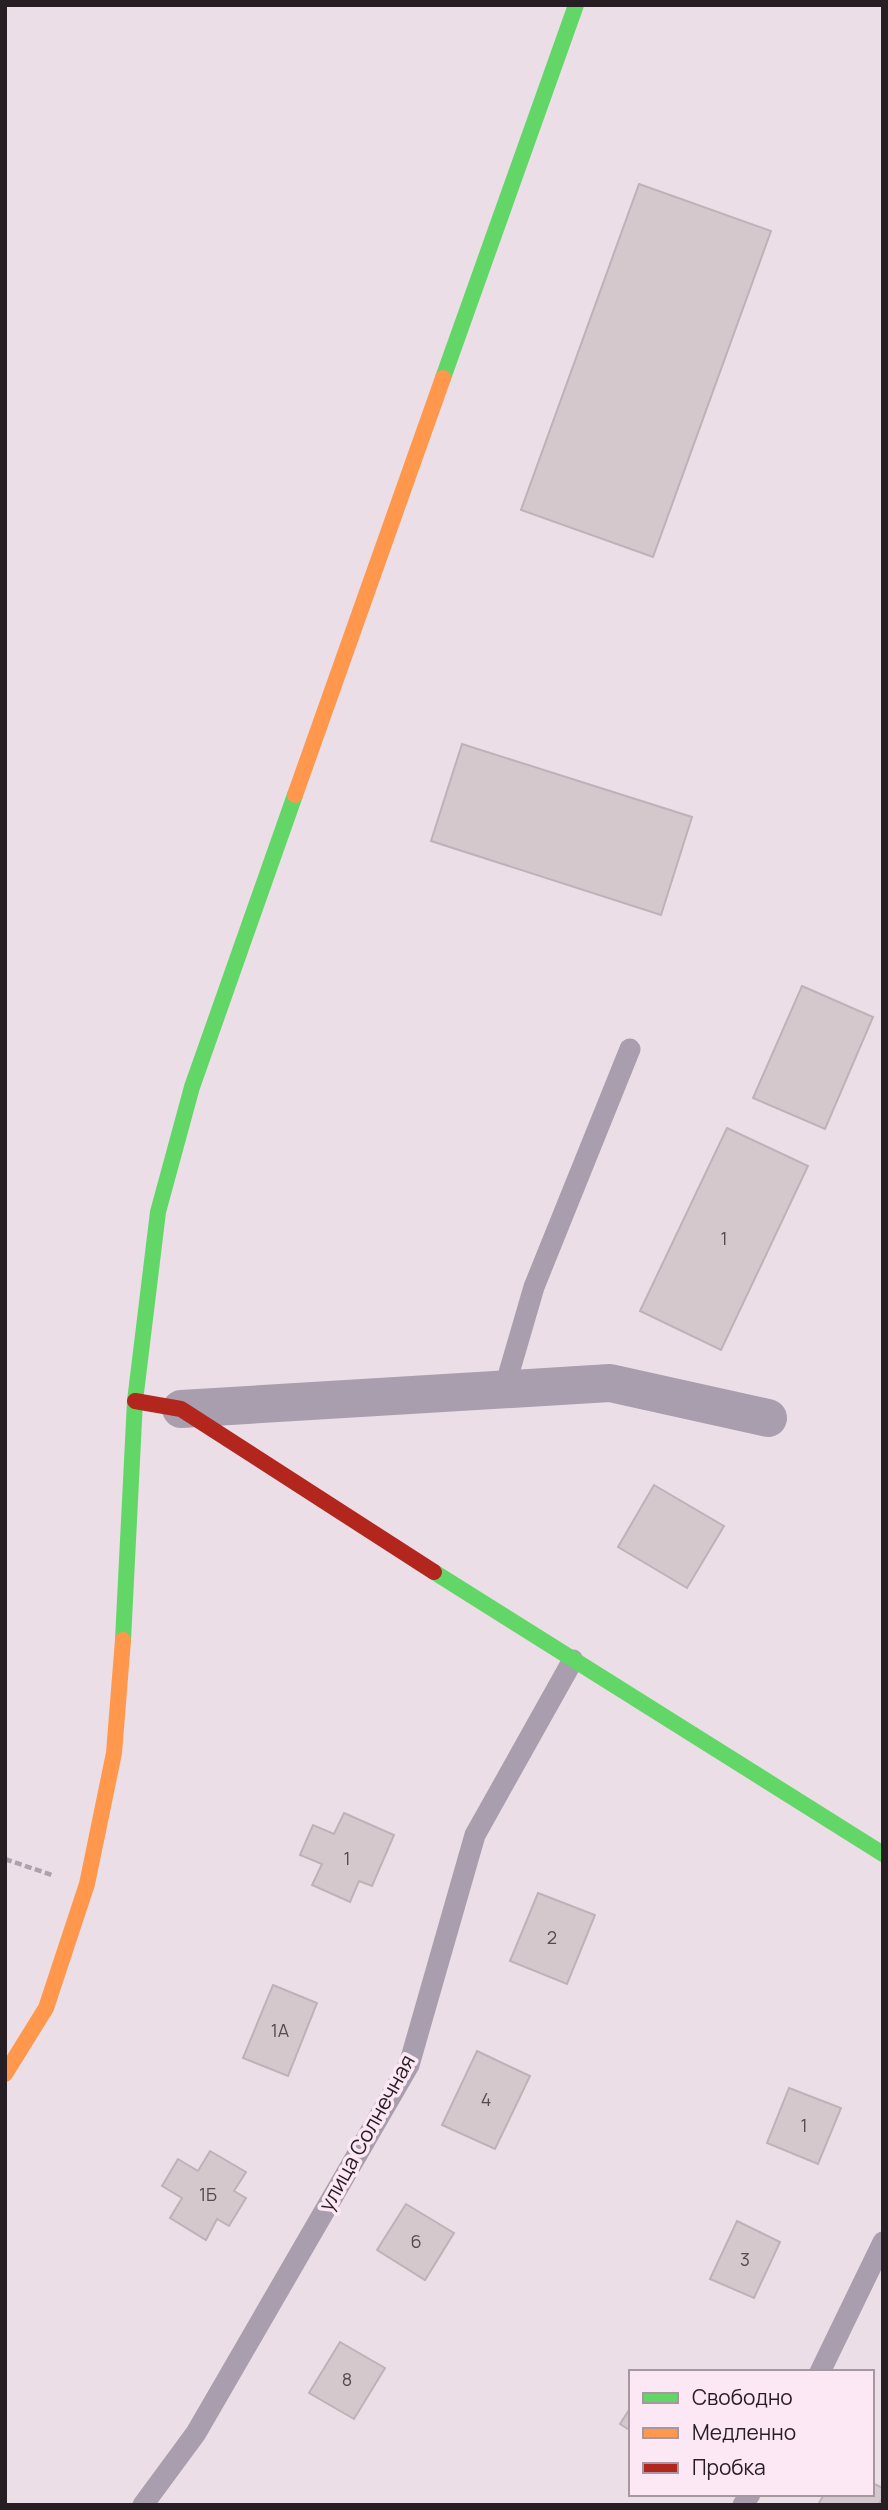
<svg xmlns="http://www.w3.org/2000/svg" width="888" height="2510" font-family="Manrope,sans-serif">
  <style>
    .building { fill: #d4c8cd; stroke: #beb2b7; stroke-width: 2 }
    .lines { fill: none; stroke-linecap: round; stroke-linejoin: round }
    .path { stroke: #aca2ad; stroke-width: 4.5; stroke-dasharray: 7 3.5; stroke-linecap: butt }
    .lane { stroke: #a89ead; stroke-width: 21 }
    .street { stroke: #a89ead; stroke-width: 38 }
    .fast { stroke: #63d668; stroke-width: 16 }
    .slow { stroke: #ff974d; stroke-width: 16 }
    .jam { stroke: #b3261e; stroke-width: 16 }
    .labels { text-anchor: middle; stroke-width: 7; stroke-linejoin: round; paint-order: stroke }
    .number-label { font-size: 18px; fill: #544a50 }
    .street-label { font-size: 21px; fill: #271e24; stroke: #fce7f4 }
  </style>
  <rect width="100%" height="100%" fill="#ecdee7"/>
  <path class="building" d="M639,184L771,231L653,557L521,510Z
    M462,744L692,817L661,915L431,841Z
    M802,986L873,1017L825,1129L753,1098Z
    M727,1128L808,1166L721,1350L640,1311Z
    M654,1485L724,1526L687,1588L618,1547Z
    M344,1813L394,1835L372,1886L359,1881L350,1902L312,1885L322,1864L300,1855L313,1825L334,1834Z
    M538,1893L595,1915L567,1984L510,1961Z
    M273,1985L317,2003L288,2076L243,2058Z
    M477,2051L530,2076L495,2149L442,2125Z
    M789,2088L841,2108L818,2164L767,2143Z
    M210,2151L246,2172L234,2191L246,2198L229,2226L217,2219L206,2240L170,2218L182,2198L162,2186L178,2159L198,2171Z
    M406,2204L454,2233L425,2280L377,2250Z
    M737,2221L780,2242L754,2298L710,2279Z
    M340,2342L385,2368L354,2419L309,2393Z
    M631,2407V2431L620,2424Z
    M872,2483L883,2488V2497L878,2505H818L824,2494H872Z"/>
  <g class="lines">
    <path class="path" d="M5,1859L52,1875"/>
    <path class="lane" d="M504,1390L534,1287L630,1049
      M820,2372L883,2242
      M143,2505L196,2433L409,2065L475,1835L573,1660
      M743,2505L750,2494"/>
    <path class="street" d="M181,1409L610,1383L768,1418"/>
    <path class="fast" d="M443,378L576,5
      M434,1572L883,1854
      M123,1640L135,1401L158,1212L192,1087L295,795"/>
    <path class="slow" d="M295,795L443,378
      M5,2074L46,2008L87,1884L114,1753L123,1640"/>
    <path class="jam" d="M135,1401L181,1409L434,1572"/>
  </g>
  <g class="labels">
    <g class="number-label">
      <text x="724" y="1245">1</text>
      <text x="347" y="1865">1</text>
      <text x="552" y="1944">2</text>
      <text x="280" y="2037">1А</text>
      <text x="486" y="2106">4</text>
      <text x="804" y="2132">1</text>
      <text x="208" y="2201">1Б</text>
      <text x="416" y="2248">6</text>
      <text x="745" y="2266">3</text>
      <text x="347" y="2386">8</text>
    </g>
    <g class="street-label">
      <text transform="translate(367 2133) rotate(-61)" y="7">улица Солнечная</text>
    </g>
  </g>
  <rect width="888" height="2510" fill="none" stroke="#271e24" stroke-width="14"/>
  <rect x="629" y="2370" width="245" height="126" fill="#fce7f4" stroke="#a797a1" stroke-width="2"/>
  <rect x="643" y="2393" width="35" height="10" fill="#63d668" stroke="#a797a1" stroke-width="2"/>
  <text x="692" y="2405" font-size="21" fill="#271e24">Свободно</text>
  <rect x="643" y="2428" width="35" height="10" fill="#ff974d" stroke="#a797a1" stroke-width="2"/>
  <text x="692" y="2440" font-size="21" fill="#271e24">Медленно</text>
  <rect x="643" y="2463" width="35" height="10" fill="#b3261e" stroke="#a797a1" stroke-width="2"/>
  <text x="692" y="2475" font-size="21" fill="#271e24">Пробка</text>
</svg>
